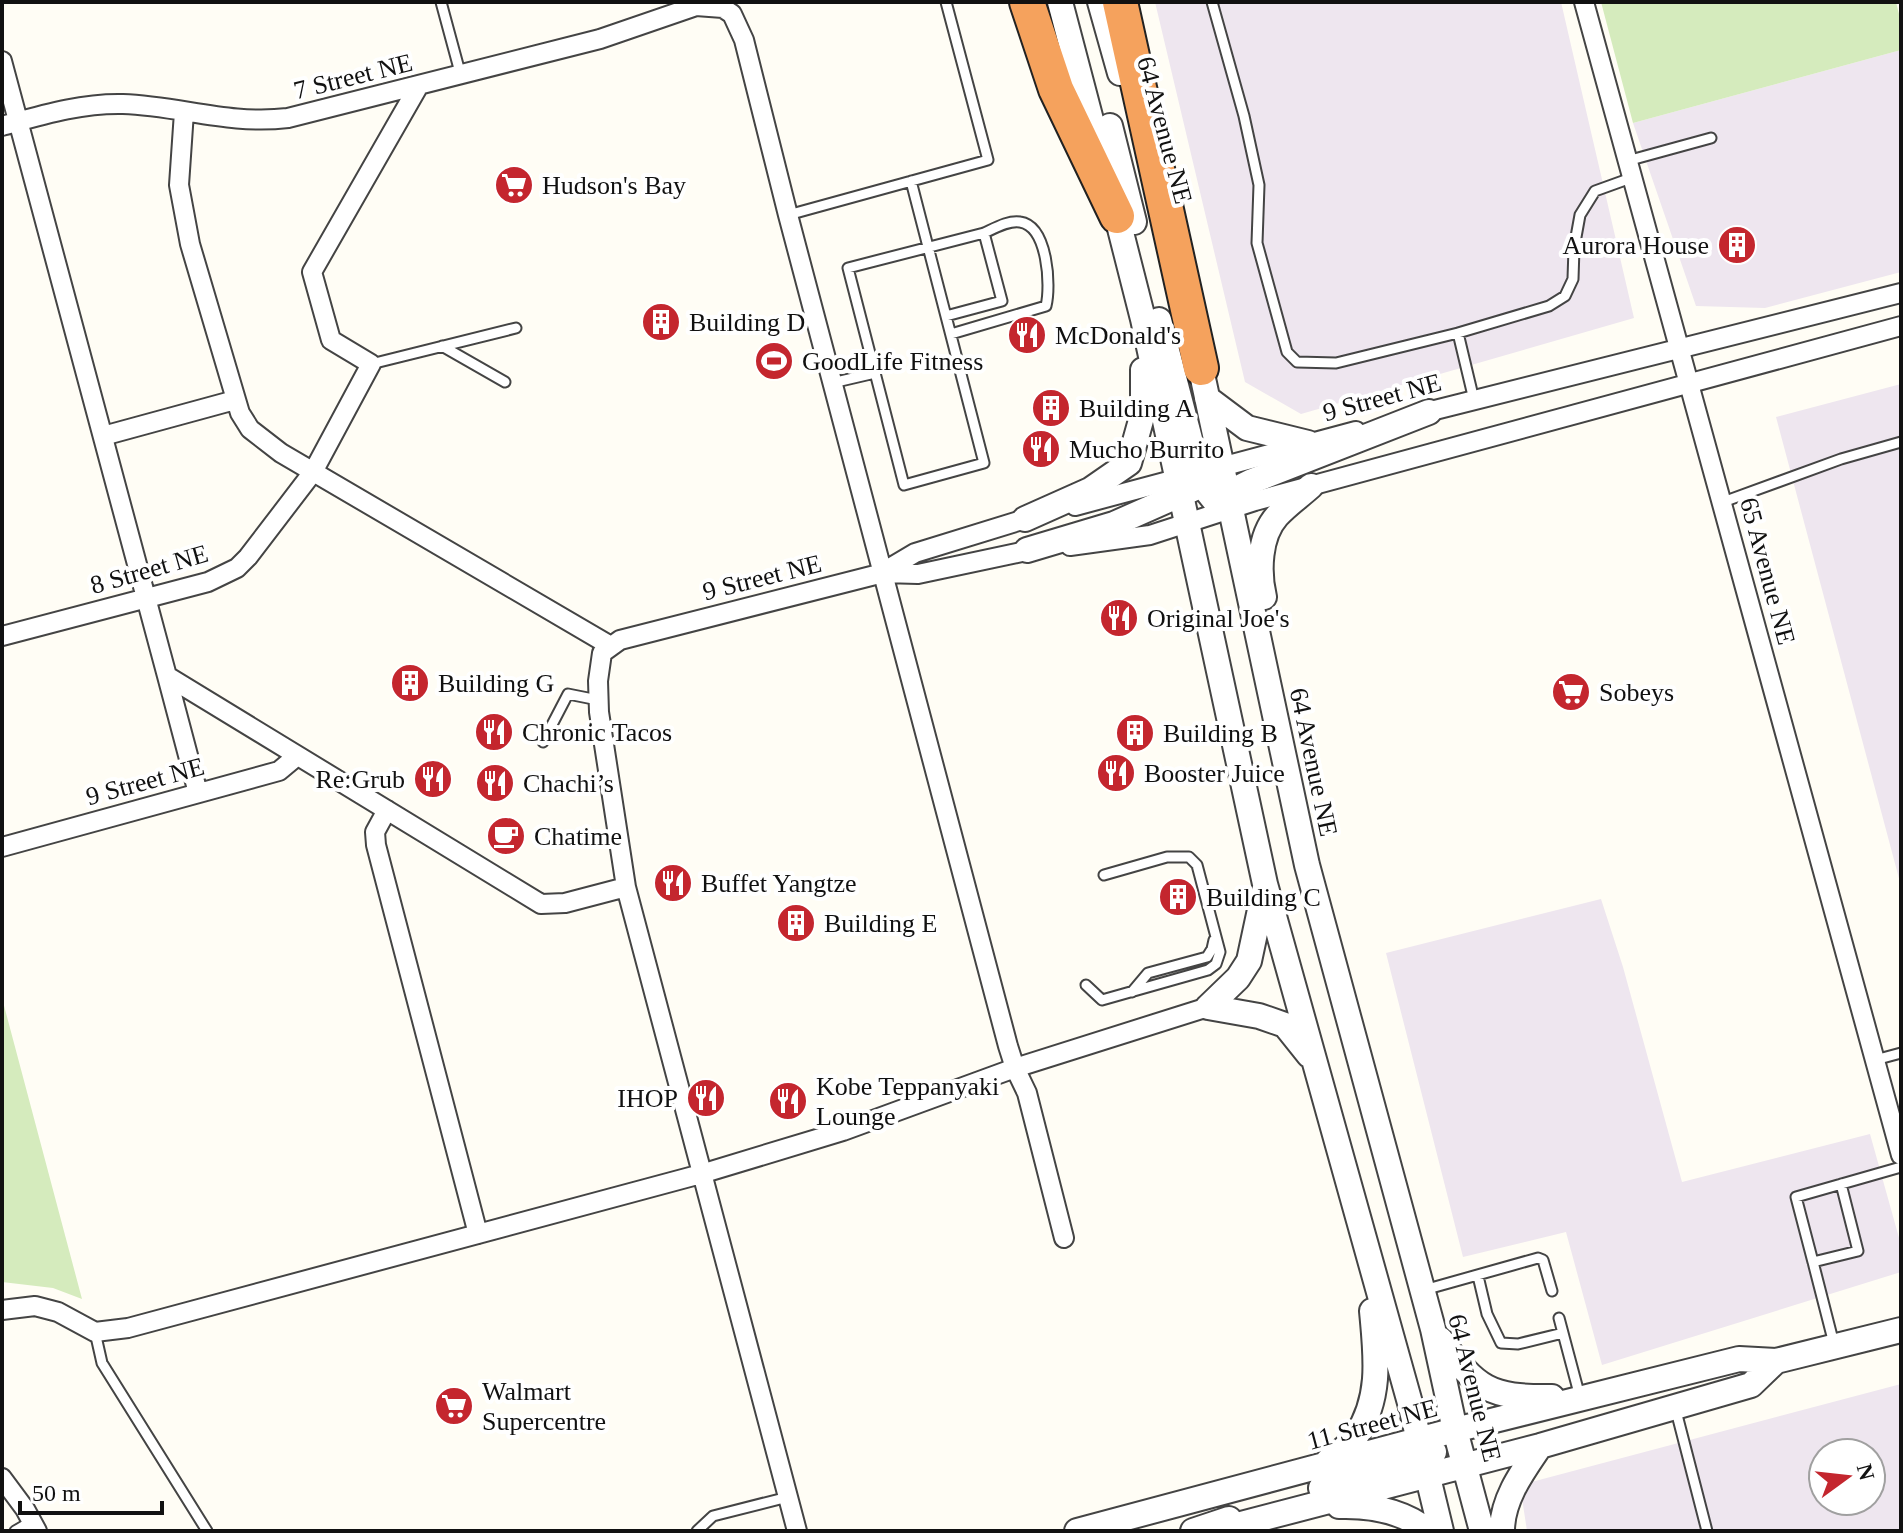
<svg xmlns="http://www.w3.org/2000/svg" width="1903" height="1533" font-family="'Times New Roman',serif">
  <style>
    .industrial { fill: #eee6ef; fill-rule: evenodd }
    .green { fill: #d5ebbd }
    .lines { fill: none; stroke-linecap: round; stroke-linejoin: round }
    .service-casing { stroke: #444; stroke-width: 13 }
    .minor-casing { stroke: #444; stroke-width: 22 }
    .tertiary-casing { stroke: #444; stroke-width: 28 }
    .motorway-casing { stroke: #222; stroke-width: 38 }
    .service { stroke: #fff; stroke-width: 9 }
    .minor { stroke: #fff; stroke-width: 18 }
    .tertiary { stroke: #fff; stroke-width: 24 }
    .motorway { stroke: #f5a25d; stroke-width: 34 }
    .labels { text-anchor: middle; stroke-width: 8; stroke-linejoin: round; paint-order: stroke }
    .street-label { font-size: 26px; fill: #111; stroke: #fff }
    .poi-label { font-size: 26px; fill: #111; stroke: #fff; text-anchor: start }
  </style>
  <rect width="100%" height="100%" fill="#fffdf5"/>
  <path class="industrial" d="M1155,2H1561L1634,318L1301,414L1245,382Z
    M1901,50V272L1765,308L1696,306L1633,123Z
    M1901,384V886L1776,417Z
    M1601,899L1623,967L1682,1182L1870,1134L1901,1245V1272L1602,1365L1566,1232L1463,1257L1386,953Z
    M1901,1384V1531H1527L1520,1485ZM1823,1453H1871V1501H1823Z"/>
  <path class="green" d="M1601,2H1896L1901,22V50L1633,123Z
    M2,998L82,1299L53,1288L2,1282Z"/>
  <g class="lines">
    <g class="service-casing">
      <path id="service" d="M441,2L461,76
        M1212,2L1244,116L1259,185L1257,243L1287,352L1297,362L1336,363L1458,333L1474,400
        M1627,161L1711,138
        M911,181C935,275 960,369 984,463L904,485L848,268L984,233L1002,301L946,316
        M788,215L988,160L946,2
        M1458,333L1549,306L1565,296L1573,279L1574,248L1580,215L1595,191L1631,178
        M951,334L1046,306C1051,286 1048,226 1020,222C1009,220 995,228 984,233
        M442,346L505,382
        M371,364L516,328
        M832,383L875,373
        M1723,502L1841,459L1901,442
        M543,742L568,694L598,700
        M1086,985L1102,1000L1208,970L1216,964L1220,952L1197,865L1189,857H1167L1104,875
        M1132,992L1148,973L1207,957L1212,949L1214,940
        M1875,1060L1901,1053
        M1841,1184L1858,1251L1813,1262L1796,1197L1901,1167
        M1813,1262L1834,1344
        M1478,1276L1487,1314L1501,1343L1518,1344L1563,1333
        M1424,1290L1538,1258L1543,1260L1552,1291
        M1559,1318L1580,1397
        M95,1332L102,1363L207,1531
        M1675,1407L1707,1531
        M15,1531L32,1521
        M697,1531L713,1516L788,1497"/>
    </g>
    <g class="minor-casing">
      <path id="minor" d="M1584,2L1901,1155
        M2,61L167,676L541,904L565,903L626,887
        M184,112L179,185L190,244L240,413L250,429L281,453L609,645
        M2,126C42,115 81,103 123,104C181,106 228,125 288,118L600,39L696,6L723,8L732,14L744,40L788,215L1008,1046L1015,1068L1027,1093L1064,1238
        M1419,414L1901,293
        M103,436L235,400
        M1075,506L1356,431
        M1070,546L1150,535L1255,501L1901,326
        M883,572L915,553L1035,516
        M2,636L208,582L237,568L248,557L313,472L371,364L331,340L312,272L418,87
        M167,676L198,793
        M387,810L375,832L376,845L478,1234
        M2,847L279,771L297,756
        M2,1310L35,1306L58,1312L95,1332L128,1328L701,1174L843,1131L1015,1068L1208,1007
        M2,1478L25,1509L37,1531
        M797,1531L626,887L599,712L598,681L602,653L620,640L883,573L918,574L1036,549"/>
    </g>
    <g class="tertiary-casing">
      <path id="tertiary" d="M1060,2L1101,158
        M1100,2L1120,73
        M1110,126L1134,222
        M1113,201L1143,319L1265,884L1410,1403L1441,1531
        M1159,320L1202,485L1214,500L1232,509
        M1198,355L1307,865L1433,1329L1455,1430L1482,1531
        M1207,398L1247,428L1308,443
        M1214,500L1250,482L1429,412
        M1025,519L1090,490L1129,463L1143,413V370
        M1027,550L1114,524L1193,489
        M1264,597C1258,572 1259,536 1277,516C1287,505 1300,496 1311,486
        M1208,1007L1238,978L1249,961L1264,891
        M1208,1007L1259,1016L1285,1025L1309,1055
        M1440,1339C1477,1389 1489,1398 1552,1397
        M1328,1461C1337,1454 1350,1446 1356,1436C1382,1397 1376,1355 1372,1311
        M1321,1488L1434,1452
        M1339,1506C1371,1505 1402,1510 1428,1531
        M1077,1531L1455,1430L1739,1359L1776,1361L1901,1330
        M1193,1531L1229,1519
        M1214,1531L1540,1446L1751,1385L1776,1361
        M1502,1531C1502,1499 1523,1471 1540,1446"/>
    </g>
    <g class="motorway-casing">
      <path id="motorway" d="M1027,2L1056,89L1117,216
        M1120,2L1201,368"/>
    </g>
    <use href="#service" class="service"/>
    <use href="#minor" class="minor"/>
    <use href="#tertiary" class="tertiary"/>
    <use href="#motorway" class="motorway"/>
  </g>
  <defs>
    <g id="supermarket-disc" transform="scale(2)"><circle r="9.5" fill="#c4262e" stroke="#fff"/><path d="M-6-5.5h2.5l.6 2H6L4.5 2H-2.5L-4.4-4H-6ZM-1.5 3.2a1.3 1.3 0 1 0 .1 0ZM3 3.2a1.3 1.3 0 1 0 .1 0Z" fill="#fff"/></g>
    <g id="building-disc" transform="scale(2)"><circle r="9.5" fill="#c4262e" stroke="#fff"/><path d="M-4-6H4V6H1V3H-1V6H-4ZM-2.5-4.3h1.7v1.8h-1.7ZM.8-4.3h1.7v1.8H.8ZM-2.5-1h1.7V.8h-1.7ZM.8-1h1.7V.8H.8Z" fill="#fff"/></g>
    <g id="restaurant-disc" transform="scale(2)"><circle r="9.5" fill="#c4262e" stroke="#fff"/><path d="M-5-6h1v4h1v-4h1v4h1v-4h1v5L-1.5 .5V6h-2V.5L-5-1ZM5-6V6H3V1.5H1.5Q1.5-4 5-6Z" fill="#fff"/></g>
    <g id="stadium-disc" transform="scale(2)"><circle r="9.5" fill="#c4262e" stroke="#fff"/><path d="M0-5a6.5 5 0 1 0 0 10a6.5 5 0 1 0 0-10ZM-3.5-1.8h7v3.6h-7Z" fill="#fff"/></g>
    <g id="cafe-disc" transform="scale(2)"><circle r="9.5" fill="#c4262e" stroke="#fff"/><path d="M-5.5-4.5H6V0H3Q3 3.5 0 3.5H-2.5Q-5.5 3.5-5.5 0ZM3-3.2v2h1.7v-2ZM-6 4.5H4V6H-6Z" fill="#fff"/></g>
  </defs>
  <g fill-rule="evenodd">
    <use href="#supermarket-disc" x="514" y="185"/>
    <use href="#building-disc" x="1737" y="245"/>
    <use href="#building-disc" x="661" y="322"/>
    <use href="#restaurant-disc" x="1027" y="335"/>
    <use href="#stadium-disc" x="774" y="361"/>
    <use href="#building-disc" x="1051" y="408"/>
    <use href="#restaurant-disc" x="1041" y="449"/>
    <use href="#restaurant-disc" x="1119" y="618"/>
    <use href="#building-disc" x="410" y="683"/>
    <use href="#supermarket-disc" x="1571" y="692"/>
    <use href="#restaurant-disc" x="494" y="732"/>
    <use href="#building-disc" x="1135" y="733"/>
    <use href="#restaurant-disc" x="1116" y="773"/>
    <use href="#restaurant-disc" x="433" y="779"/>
    <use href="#restaurant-disc" x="495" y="783"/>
    <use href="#cafe-disc" x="506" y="836"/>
    <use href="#restaurant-disc" x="673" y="883"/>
    <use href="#building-disc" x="1178" y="897"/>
    <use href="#building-disc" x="796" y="923"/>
    <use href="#restaurant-disc" x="706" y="1098"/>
    <use href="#restaurant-disc" x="788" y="1101"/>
    <use href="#supermarket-disc" x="454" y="1406"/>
  </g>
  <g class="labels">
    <g class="street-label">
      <text transform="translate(353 76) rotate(-14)" y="9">7 Street NE</text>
      <text transform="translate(1165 130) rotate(75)" y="9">64 Avenue NE</text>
      <text transform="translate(1382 397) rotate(-15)" y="9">9 Street NE</text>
      <text transform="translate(149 569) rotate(-16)" y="9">8 Street NE</text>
      <text transform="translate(1768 571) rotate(75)" y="9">65 Avenue NE</text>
      <text transform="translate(762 577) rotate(-14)" y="9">9 Street NE</text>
      <text transform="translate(1314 762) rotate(78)" y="9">64 Avenue NE</text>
      <text transform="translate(145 781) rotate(-15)" y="9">9 Street NE</text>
      <text transform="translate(1475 1388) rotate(76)" y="9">64 Avenue NE</text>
      <text transform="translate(1372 1424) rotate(-15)" y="9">11 Street NE</text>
    </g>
    <g class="poi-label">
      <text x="542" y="194">Hudson's Bay</text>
      <text x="1709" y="254" text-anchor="end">Aurora House</text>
      <text x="689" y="331">Building D</text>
      <text x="1055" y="344">McDonald's</text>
      <text x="802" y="370">GoodLife Fitness</text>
      <text x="1079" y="417">Building A</text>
      <text x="1069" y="458">Mucho Burrito</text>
      <text x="1147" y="627">Original Joe's</text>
      <text x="438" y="692">Building G</text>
      <text x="1599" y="701">Sobeys</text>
      <text x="522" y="741">Chronic Tacos</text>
      <text x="1163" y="742">Building B</text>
      <text x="1144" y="782">Booster Juice</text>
      <text x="405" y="788" text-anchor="end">Re:Grub</text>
      <text x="523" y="792">Chachi’s</text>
      <text x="534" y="845">Chatime</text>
      <text x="701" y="892">Buffet Yangtze</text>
      <text x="1206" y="906">Building C</text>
      <text x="824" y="932">Building E</text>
      <text x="816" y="1095">Kobe Teppanyaki<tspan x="816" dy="30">Lounge</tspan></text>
      <text x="678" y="1107" text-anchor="end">IHOP</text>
      <text x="482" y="1400">Walmart<tspan x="482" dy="30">Supercentre</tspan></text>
    </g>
  </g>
  <rect width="1903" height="1533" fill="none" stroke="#111111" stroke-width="8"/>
  <g transform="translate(1847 1477) rotate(75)"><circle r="38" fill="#ffffff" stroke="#a0a0a0" stroke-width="2"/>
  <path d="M0-6L14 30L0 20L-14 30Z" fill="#c4262e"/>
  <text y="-12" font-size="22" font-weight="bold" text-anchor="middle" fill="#111111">N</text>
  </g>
  <path d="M20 1501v12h142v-12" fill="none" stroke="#111111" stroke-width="4"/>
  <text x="32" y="1501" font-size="24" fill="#111111" stroke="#ffffff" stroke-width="6" paint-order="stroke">50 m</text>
</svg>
